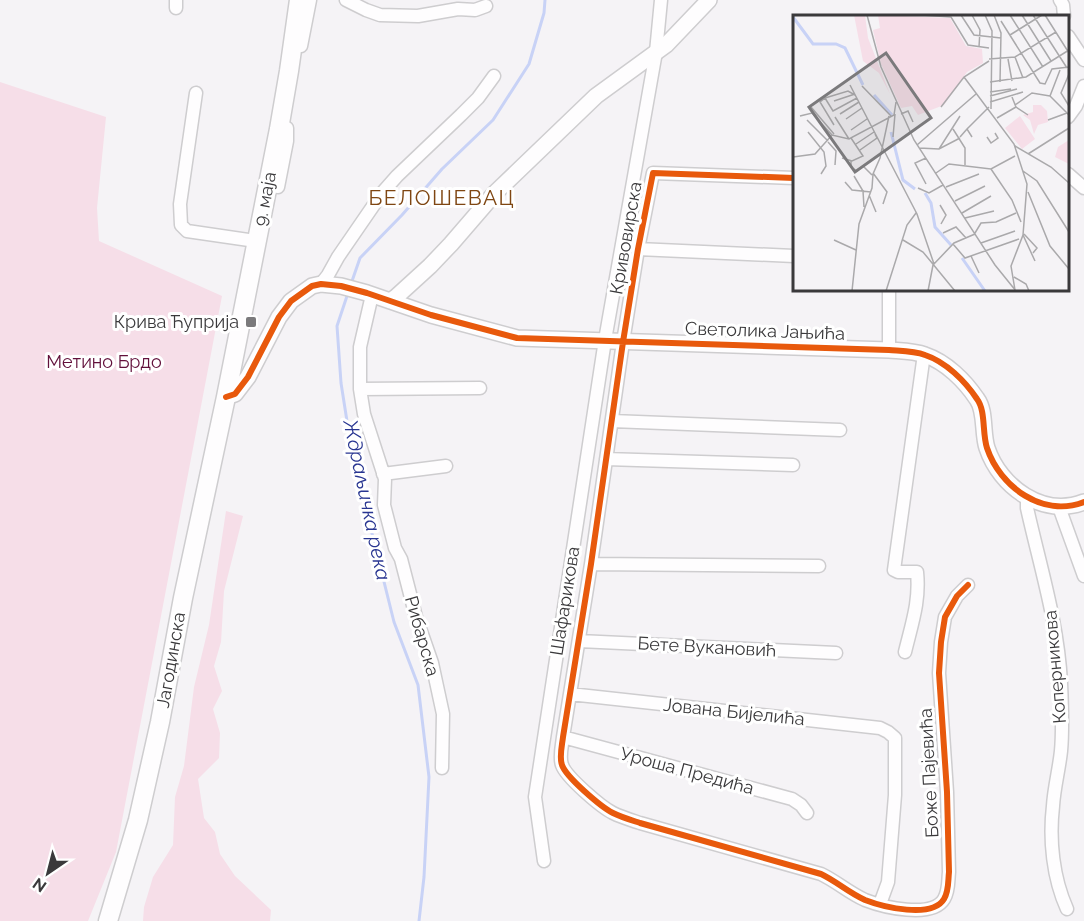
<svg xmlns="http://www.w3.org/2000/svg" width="1084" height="921" font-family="Raleway,sans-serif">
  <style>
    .green { fill: #f6dee8 }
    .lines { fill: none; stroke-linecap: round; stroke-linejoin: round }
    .stream { stroke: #c8d2f6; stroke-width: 3 }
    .minor-casing { stroke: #cecdcf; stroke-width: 15 }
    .tertiary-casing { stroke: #cecdcf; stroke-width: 18 }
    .secondary-casing { stroke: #cecdcf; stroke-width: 21 }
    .minor { stroke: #fefdfe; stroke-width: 12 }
    .tertiary { stroke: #fefdfe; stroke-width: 15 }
    .secondary { stroke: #fefdfe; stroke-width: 18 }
    .cycleway-casing { stroke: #fff; stroke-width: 10 }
    .cycleway { stroke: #e8590c; stroke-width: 6 }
    .poi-dot { fill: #7b7a7c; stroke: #fff; stroke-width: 2 }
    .labels { text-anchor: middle; stroke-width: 6; stroke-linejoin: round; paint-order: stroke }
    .street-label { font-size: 18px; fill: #3a393b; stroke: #fff }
    .poi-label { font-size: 18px; fill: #3a393b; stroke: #fff; text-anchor: end }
    .park-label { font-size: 18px; fill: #62103b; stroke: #fff }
    .water-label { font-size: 20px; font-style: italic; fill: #283591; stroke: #fff }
    .quarter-label { font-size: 21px; letter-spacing: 1.5px; fill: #7f4612; stroke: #fff }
    .inset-river { fill: none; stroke: #c8d2f6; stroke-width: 3 }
    .inset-road { fill: none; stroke: #aaa9ab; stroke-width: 1.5 }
    .view { fill: #7b7a7c; fill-opacity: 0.15; stroke: #7b7a7c; stroke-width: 3 }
    .inset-edge { fill: none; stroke: #3a393b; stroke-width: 3 }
  </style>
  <rect width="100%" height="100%" fill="#f5f3f6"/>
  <path class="green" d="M0,82L106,117L97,208L99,241L222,296L116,852L88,921H0Z
    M226,511L243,516L224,591L221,642L214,666L222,691L213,709L220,733L219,758L198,779L204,818L215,832L220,854L235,876L271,910L270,921H143L144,907L153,877L173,845L175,797L184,766L194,687L209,625Z"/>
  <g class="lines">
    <path class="stream" d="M351,284L360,258L402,215L442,169L493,120L529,64L544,13L545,0
      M348,293L337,326L341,383L352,453L394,622L418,685L429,777L424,877L419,921"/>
    <g class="minor-casing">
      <path id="minor" d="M346,0L366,10L380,15L418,16L458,9L475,10L486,6
        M1060,0L1063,5L1064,16
        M176,8V0
        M1068,36L1084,60
        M301,46L310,0
        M196,93L180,204L181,225L187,231L256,241
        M1068,117L1076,106L1084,86
        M1068,174L1084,188
        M794,178L653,173L638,249L623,342L591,564L563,737C562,746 559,757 562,765C566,777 601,807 613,813C621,817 631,820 640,823L821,874C836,881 849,893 865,900C883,907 932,919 944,899C949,891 948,881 949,872L947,792L939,673L941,642L945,617L957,596L968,585
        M278,187L287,141V128
        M638,249L794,256
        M321,284L328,275L338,257L382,193L397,176L461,115L478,98L494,76
        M889,290V350
        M372,295L360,347V389L364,414L385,479L384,505L395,548L401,559L416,617L432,663L443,714L442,768
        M360,389L480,388
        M612,421L840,430
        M606,459L793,465
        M383,474L446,466
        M1027,497V508C1040,566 1058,623 1061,683C1062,705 1063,729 1061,751C1059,770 1054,788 1053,806C1049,840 1053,878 1067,909
        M1059,507L1084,576
        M591,564L819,566
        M579,641L836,653
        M905,652C912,623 920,601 917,572H898L894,570L924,354
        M570,694L880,728L888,732L895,738V795L888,882L880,904
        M563,737L792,799L801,805L807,813
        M544,861L535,797L605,340L656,52L661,0"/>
    </g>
    <g class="tertiary-casing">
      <path id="tertiary" d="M390,301L396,297L430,266L451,244L495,193L596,96L666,45L709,0
        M226,397L235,394L248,377L279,317L291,301L312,286L321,284L341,286L367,293L431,315L517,338L889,350C900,351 914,351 925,355C946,362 965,381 977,399C986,411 982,433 987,448C1000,487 1043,518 1084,502"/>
    </g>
    <g class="secondary-casing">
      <path id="secondary" d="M108,921L138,820L160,722L183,598L226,397L279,129L289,71L299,0"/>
    </g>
    <use href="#minor" class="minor"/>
    <use href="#tertiary" class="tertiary"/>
    <use href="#secondary" class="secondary"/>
    <g class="cycleway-casing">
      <path id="cycleway" d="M794,178L653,173L638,249L623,342L591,564L563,737C562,746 559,757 562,765C566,777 601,807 613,813C621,817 631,820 640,823L821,874C836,881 849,893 865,900C883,907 932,919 944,899C949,891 948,881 949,872L947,792L939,673L941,642L945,617L957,596L968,585
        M226,397L235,394L248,377L279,317L291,301L312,286L321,284L341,286L367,293L431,315L517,338L889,350C900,351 914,351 925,355C946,362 965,381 977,399C986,411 982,433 987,448C1000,487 1043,518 1084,502"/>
    </g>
    <use href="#cycleway" class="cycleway"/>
  </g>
  <rect class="poi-dot" x="245" y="316" width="12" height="12" rx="3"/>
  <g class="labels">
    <g class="street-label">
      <text transform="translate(265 199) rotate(-79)" y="6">9. маја</text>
      <text transform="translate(626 238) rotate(-80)" y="6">Кривовирска</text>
      <text transform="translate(765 331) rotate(2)" y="6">Светолика Јањића</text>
      <text transform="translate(565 601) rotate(-81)" y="6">Шафарикова</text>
      <text transform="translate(422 636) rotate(74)" y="6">Рибарска</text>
      <text transform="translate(707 647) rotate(3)" y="6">Бете Вукановић</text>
      <text transform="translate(171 660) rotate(-80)" y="6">Јагодинска</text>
      <text transform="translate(1055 667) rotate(-95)" y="6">Коперникова</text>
      <text transform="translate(734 712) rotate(6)" y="6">Јована Бијелића</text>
      <text transform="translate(687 771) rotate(15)" y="6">Уроша Предића</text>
      <text transform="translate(929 773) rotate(-93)" y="6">Боже Пајевића</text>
    </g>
    <g class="poi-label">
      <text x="239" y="328">Крива Ћуприја</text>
    </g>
    <g class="park-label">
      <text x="104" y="368">Метино Брдо</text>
    </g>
    <g class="water-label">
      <text transform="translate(367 500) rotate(78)" y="7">Ждраљичка река</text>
    </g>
    <g class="quarter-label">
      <text x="442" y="205">БЕЛОШЕВАЦ</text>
    </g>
  </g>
  <g transform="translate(793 15)">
    <rect width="276" height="276" fill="#f5f3f6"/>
    <path d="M61,0H72L75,23L97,79L86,58L70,46ZM85,0L157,3L173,31L189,34L190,48L174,57L151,90L125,100L119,91L108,93L88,49L80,15L87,13ZM240,90H248L254,96L255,107L245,110L241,119L237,105L230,100L240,97ZM227,101L242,124L229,134L212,113ZM276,125V149L262,142L265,132Z" fill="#f6dee8"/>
    <path class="inset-river" d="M0,2L20,29H43L52,33L70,70M81,80L99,100M98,117L110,165L122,174M132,178L138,188L142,212L158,230M169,243L192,276"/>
    <path class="inset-road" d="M74,0L88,52L121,125L202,250L223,276M128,0L158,2L175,30L196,33M168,0L181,20L208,23M179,0L187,15L186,32M192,0L199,16L198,94M201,0L208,18L207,67M217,0L250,52M229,0L258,46M240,0L274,53M252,0L276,38M208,6L247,68L252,69L259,54L276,52M217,20L249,0M222,42L230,63M196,44L222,42L263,17M215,44L219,66M276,59L268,78L276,91M171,62L221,129L234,169L230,220L218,251L222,275M197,67L233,62L276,35M57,70L124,199L141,249M69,71L98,101M197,77L218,74M197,81L224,74M257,81L267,55M257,81L276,100M219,82L223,92L235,100M32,83L55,76L62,80M32,83L40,96L64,83M32,83L27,87L41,110M41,86L62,79M197,87L230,77M222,90L239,78L257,81M18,92L41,119M148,92L171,62L196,46M47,99L66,87M108,99L115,96L120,107M7,101L19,98L39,120M42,102L56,124M204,103L223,92M53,104L69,93M14,105L35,126M255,105L274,98M160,114L172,133V150M174,114L196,92M58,115L74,104M15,117L31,137L33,151L28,159M100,122L102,99M167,122L174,114L179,122M194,122L198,128L205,123L202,118M35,127L43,136L42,150M63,129L81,117M124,130L183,79M222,131L258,152L276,168M126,133L146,134L167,123M146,134L167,101M67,135L84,123L82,119M235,139L276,113M0,142L22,139L39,120L56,124L101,100L103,87M49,143L59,146L70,141L58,123M58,145V152L64,156L70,151L79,160M198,154L219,185L228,207M230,156L244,166L276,217M80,158L94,177L90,189M143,158L156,149L198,154L222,141M61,161L70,176L71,192M52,167L59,175L78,177M133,169L122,148L133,143M153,172L186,159M125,173L136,178L150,170M235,177L257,231L276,254M76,180L83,197M162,186L192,171M147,190L153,200L148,209M169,198L198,181M172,203L201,196M150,218L163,212L173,223M182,218L188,208L203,207L223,198M231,219L244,233L240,238M230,220L242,246M41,225L63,235M110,225L130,237L162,276M188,228L222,216M160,229L172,243L226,224M178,241L186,258M140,250L161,228L182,219M221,262L233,269L236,276M59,276L66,209L79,173L80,159L87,143L96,101M93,276L114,210L123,198M135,276L140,250"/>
    <path class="view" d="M93,38L138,103L62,157L16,92Z"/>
    <rect width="276" height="276" class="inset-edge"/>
  </g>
  <g transform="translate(48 873) rotate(215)" stroke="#ffffff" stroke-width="4.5" paint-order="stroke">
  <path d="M0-4.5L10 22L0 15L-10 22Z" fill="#3a393b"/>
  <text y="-9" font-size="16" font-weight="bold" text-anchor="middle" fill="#3a393b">N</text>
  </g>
</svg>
